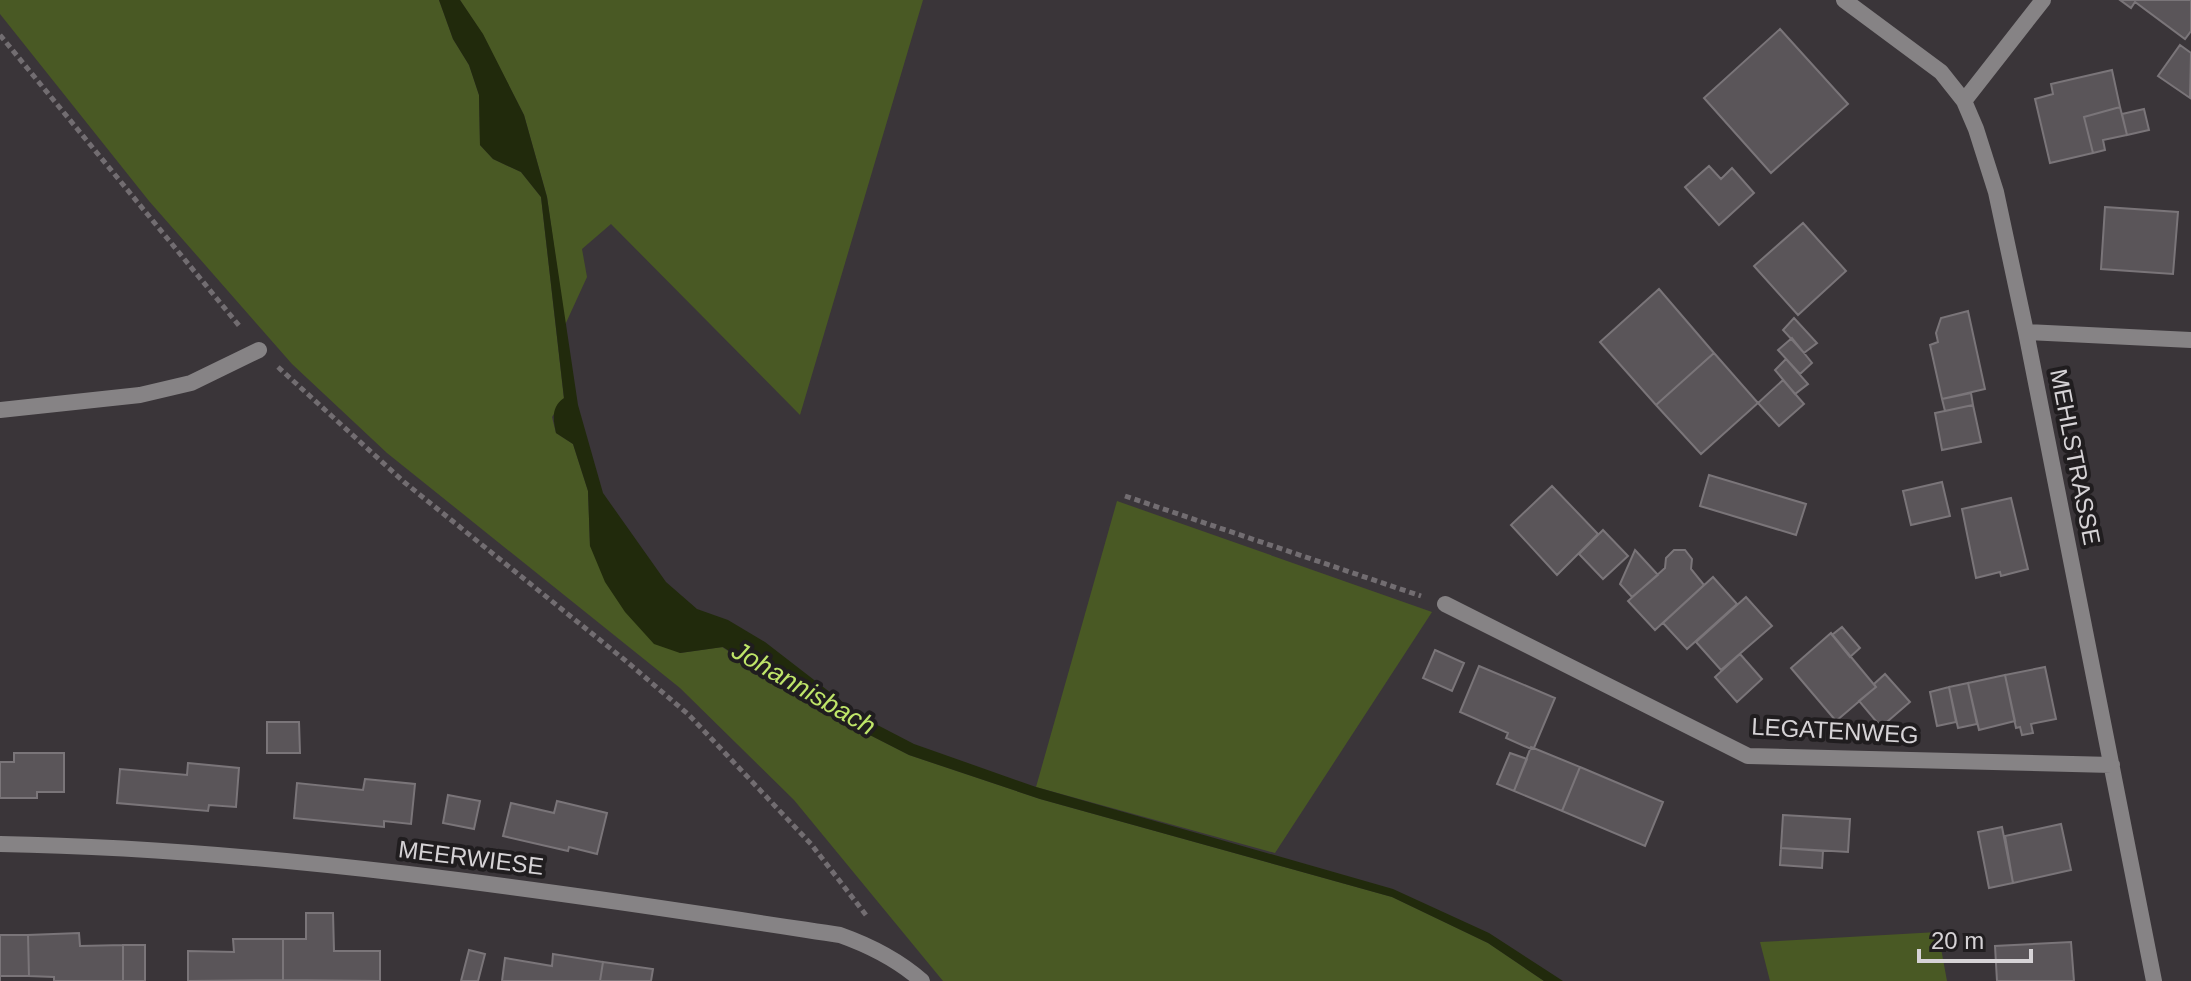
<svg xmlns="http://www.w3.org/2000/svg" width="2191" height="981" font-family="Helvetica,sans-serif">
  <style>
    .green { fill: #495924 }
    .water { fill: #212a0c }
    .building { fill: #5a5559; stroke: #7a7579; stroke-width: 2 }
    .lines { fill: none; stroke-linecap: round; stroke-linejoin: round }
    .path { stroke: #726d71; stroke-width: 5; stroke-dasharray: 6 4; stroke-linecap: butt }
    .lane { stroke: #868385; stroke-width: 16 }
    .street { stroke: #868385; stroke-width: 16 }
    .labels { text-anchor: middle; stroke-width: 8; stroke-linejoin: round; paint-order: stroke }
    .street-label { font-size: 24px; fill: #d6d3d6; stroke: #201d1f }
    .water-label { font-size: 26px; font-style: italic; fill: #bfe569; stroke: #201d1f }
  </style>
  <rect width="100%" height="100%" fill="#3a3539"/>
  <path class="green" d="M0,0H439L453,39L469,65L479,95L480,145L493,159L521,172L541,197L564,399L552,417L556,433L573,444L588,491L590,546L680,653L722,647L813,706L909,755L1040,799L1392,897L1488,943L1544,981H943L794,800L680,688L387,453L292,364L149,201L0,14Z
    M460,0H923L800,415L611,224L582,249L587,277L565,325L547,197L524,115L483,35Z
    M1117,501L1432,612L1275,853L1036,787Z
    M1938,932L1947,981H1770L1760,942Z"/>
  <path class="water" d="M439,0H460L483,34L524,115L547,197L578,405L603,493L666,582L697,609L728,620L765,642L862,717L914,744L1036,787L1393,889L1489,933L1563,981H1544L1488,943L1392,897L1040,799L909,755L813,706L723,647L680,653L654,644L625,612L605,582L590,546L588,491L573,444L556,433C553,419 551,407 564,398L541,197L521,172L493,159L480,145L479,95L469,65L453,39Z"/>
  <path class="building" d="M2120,0H2191V31L2185,39L2135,2L2131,8Z
    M1780,29L1848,104L1771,173L1704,98Z
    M2180,45L2191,53L2190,98L2158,76Z
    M2112,70L2120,107L2084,117L2093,153L2050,163L2035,99L2053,94L2051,84Z
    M2120,107L2127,135L2103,140L2105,150L2093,153L2084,117Z
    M2144,109L2149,130L2127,135L2122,114Z
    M1709,166L1721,179L1732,168L1754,193L1719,225L1685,187Z
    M2105,207L2178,212L2173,274L2101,269Z
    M1803,223L1846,271L1798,315L1754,266Z
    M1659,289L1714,353L1656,405L1600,342Z
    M1968,311L1985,389L1942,399L1930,345L1938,342L1936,333L1941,318Z
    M1794,318L1817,343L1804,353L1783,330Z
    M1792,338L1812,363L1800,374L1778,350Z
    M1714,353L1758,403L1701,454L1656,405Z
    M1786,359L1808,384L1795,394L1775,370Z
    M1783,380L1804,404L1779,426L1758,403Z
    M1971,393L1973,405L1945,411L1942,399Z
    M1973,405L1981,442L1942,450L1935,413Z
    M1709,475L1806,504L1796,535L1700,506Z
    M1942,482L1950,516L1911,525L1903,491Z
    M1552,486L1598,534L1557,575L1511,525Z
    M2011,498L2028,569L2001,576L2000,572L1976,578L1962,509Z
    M1603,530L1628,556L1603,579L1579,554Z
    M1635,550L1658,575L1632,597L1620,584Z
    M1674,550H1685L1692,559L1691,569L1704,585L1655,630L1628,601L1665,568L1666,558Z
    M1713,577L1737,604L1687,649L1663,623Z
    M1746,597L1772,626L1721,670L1696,642Z
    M1842,627L1860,648L1850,657L1832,635Z
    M1831,633L1876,687L1836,721L1791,668Z
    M1435,650L1464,663L1452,691L1423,678Z
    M1740,654L1762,679L1737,702L1715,677Z
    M1479,666L1555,698L1534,748L1531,749L1506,738L1508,733L1460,712Z
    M2045,667L2056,719L2031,724L2033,733L2022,735L2020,727L2016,728L2005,675Z
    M1885,674L1910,702L1881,727L1859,701L1876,687L1874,684Z
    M2005,675L2015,721L1979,730L1968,683Z
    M1968,683L1977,724L1958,728L1949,687Z
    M1949,687L1956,722L1937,726L1930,692Z
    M267,722H299L300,753H267Z
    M1531,747L1580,767L1562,811L1514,791Z
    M14,753H64V792H37V798H0V762H14Z
    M1510,753L1527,759L1514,791L1497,784Z
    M188,763L239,768L236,807L209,805L208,811L117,803L120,769L187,775Z
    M1580,767L1663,802L1645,846L1562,811Z
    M365,779L415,784L411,824L384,821V827L294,818L297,783L363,790Z
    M448,795L480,801L474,829L443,823Z
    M557,801L607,813L597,854L569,847L568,851L503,836L511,803L554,813Z
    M1783,815L1850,819L1848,852L1781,848Z
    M2061,824L2071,870L2013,883L2005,836Z
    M2002,827L2013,883L1989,888L1978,832Z
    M1781,848L1823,851L1822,868L1780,865Z
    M306,913H333L334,951H380V981L283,980V939H306Z
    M79,933L80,946L123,945V981H54V977L29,976L28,935Z
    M0,935H28L29,976H0V981Z
    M233,939H283V980L188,981V951L234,952Z
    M2071,942L2074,981H1997L1995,946Z
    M123,945H145V981H123Z
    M469,950L485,954L478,981H461Z
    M553,954L603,962L600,981H502L505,958L552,966Z
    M603,962L653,969L651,981H600Z"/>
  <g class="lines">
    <path class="path" d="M0,35L241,328
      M278,367L404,482L626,661L689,715L811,844L866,915
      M1125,496L1421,596"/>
    <path class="lane" d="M0,410L140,395L191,383L259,350"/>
    <path class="street" d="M1844,0L1941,72L1964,101L1976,129L1996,192L2026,332L2154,981
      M1964,101L2043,0
      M2026,332L2191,340
      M1445,604L1748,756L2112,765
      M0,844C282,849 562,893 840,935C871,946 897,959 922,981"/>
  </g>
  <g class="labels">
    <g class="street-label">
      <text transform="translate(2075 457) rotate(79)" y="8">MEHLSTRASSE</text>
      <text transform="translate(1835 731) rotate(3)" y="8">LEGATENWEG</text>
      <text transform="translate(471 858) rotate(7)" y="8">MEERWIESE</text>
    </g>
    <g class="water-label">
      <text transform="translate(804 688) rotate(30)" y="9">Johannisbach</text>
    </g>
  </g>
  <path d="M1919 949v12h112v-12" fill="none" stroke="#d6d3d6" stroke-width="4"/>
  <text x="1931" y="949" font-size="24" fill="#d6d3d6" stroke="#201d1f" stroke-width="6" paint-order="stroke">20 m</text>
</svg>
